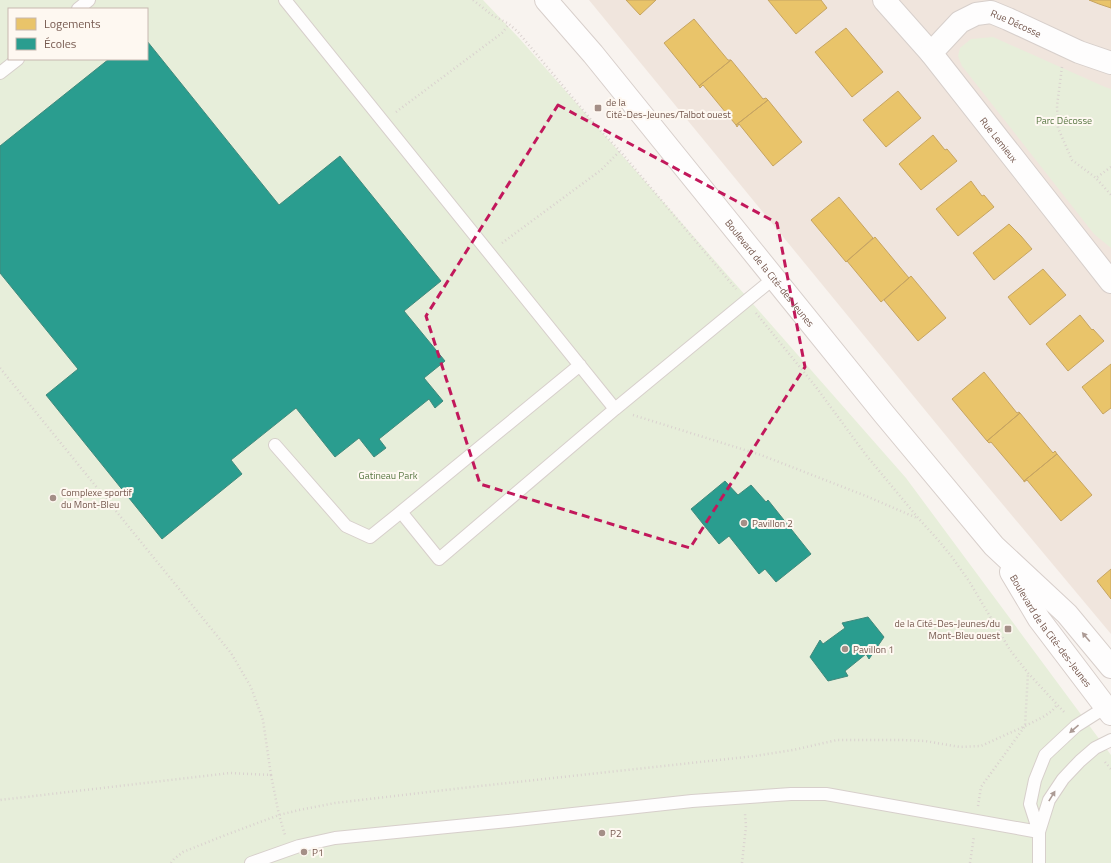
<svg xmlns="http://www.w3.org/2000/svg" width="1111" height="863" font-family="'Titillium Web',sans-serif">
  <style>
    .residential { fill: #f0e5dd }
    .green { fill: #e7eeda; fill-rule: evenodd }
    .homes { fill: #e9c46a; stroke: #c6a462 }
    .schools { fill: #2a9d8f; stroke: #41897c }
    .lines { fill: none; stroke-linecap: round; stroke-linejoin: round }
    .lane-casing { stroke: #d7cfcb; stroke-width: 14 }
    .street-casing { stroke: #d7cfcb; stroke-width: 24 }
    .secondary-casing { stroke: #d8cfcb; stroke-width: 24 }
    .path { stroke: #dad2cf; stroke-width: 2.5; stroke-dasharray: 1 3; stroke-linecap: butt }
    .lane { stroke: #fefdfd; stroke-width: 12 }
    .street { stroke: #fefdfd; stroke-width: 22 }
    .secondary { stroke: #fefdfd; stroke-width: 22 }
    .oneway { fill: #ac9b95 }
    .marked { fill: none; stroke: #c2185b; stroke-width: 3; stroke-dasharray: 8 5; stroke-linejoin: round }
    .poi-dot { fill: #a48f87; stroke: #fef8f1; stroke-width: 1.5 }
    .labels { text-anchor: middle; stroke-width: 4; stroke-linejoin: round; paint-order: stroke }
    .street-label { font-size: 10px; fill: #76594f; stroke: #fef8f1 }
    .poi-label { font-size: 10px; fill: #76594f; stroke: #fef8f1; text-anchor: start }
    .park-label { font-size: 10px; fill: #5c7a47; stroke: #fef8f1 }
  </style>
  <rect width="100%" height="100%" fill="#f8f3ef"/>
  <path class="residential" d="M589,0H1111V634L984,482Z"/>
  <path class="green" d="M0,0H483L519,38L906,478L1111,755V863H0ZM9,9H147V59H9Z
    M993,37L1105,87L1111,89V248L1094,234L962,66L958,56L960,48L971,39Z"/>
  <path class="homes" d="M626,0H656L640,15Z
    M768,0H821L827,8L796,34Z
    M1089,0H1111V8L1099,4Z
    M694,19L728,60H731L699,86L664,43Z
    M846,28L883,72L852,97L815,52Z
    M731,60L763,99L766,98L768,100L736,125L703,85L700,88L699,86Z
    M898,91L921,118L886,147L863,120Z
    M768,100L802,142L773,166L739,124L737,127L736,125Z
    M933,135L945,150L947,149L957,161L921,190L899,164Z
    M971,181L982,196L984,195L994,207L958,236L936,209Z
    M839,197L873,238L846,262L811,220Z
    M1009,224L1021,236L1032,249L994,280L973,253Z
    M875,237L909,278L881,302L847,261Z
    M1043,269L1066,295L1030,325L1008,297Z
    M911,276L946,318L918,341L884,300Z
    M1080,315L1092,330L1093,329L1104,341L1068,371L1046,344Z
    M1111,364V408L1103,414L1082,387Z
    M984,372L1017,413L1019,412L1020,413L987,441L952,399Z
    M1020,413L1053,453L1055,451L1057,454L1024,481L991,442L989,443L987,441Z
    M1057,454L1092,495L1061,521L1027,480L1024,482V481Z
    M1111,569V599L1097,581Z"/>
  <path class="schools" d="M147,41L279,205L340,156L441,281L404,311L445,361L424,378L443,401L435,408L429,399L379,439L386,448L374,457L359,438L335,457L296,408L231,460L242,474L162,539L46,395L78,369L0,273V146L109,59H147Z
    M725,481L738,495L751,485L766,502L768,500L811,554L776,582L765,569L759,574L729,536L719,544L691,509Z
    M868,617L884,637L869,659L866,654L845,671L848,676L828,681L810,657L820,640L823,644L845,628L842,623Z"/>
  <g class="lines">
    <g class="lane-casing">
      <path id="lane" d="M285,0L615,409L774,278
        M78,9L89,0
        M0,73L18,59
        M580,365L401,512L439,559L615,409
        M275,445L346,526L370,537L401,512
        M1039,832L1030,804L1035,780L1045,755L1076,726L1106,707
        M251,863L299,846L335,838L508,821L692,801L791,794H826L1039,832
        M1039,863V832L1049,800L1063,779L1080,761L1095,748L1111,740"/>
    </g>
    <g class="street-casing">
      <g id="street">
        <path id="s1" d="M884,0L931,53L1111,282"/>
        <path id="s2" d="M931,53L960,22L976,14L991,12L1008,19L1079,52L1111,63"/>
      </g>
    </g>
    <g class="secondary-casing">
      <g id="secondary">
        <path id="s3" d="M546,0L593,54L884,414L994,546L1067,614L1111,667"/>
        <path id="s4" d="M1011,572L1039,619L1111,714"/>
      </g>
    </g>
    <path class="path" d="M473,0L492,15L509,24L518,32L598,128L620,151L736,289
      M1062,67L1057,106L1058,128L1072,160L1096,178
      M396,112L502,33L509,24
      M1111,167L1096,178L1111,195
      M502,243L601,170L620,151
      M756,313L816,387L866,455L919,519L939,541L952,557L969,581L1010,650L1028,673L1065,713
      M0,368L231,653L251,687L263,720L271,775L230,773L0,800
      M633,415L761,455L866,496L917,518
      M1105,762L1111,769
      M271,775L279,815L285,835
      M978,806L981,787L1025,726L1028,673
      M171,863L174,859L183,852L223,836L279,815L299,810L335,803L471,787L755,756L793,750L837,740H903L925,741L960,747L981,746L1025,726L1043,717L1052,711L1057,705
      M742,863L746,826L745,814
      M970,863L974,836"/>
    <use href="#lane" class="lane"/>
    <use href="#street" class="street"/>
    <use href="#secondary" class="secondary"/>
  </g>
  <defs><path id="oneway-solid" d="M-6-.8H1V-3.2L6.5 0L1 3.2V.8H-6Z"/></defs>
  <g class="oneway">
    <use href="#oneway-solid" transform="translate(1086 637) rotate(-130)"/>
    <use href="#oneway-solid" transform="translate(1074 729) rotate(139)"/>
    <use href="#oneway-solid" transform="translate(1052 796) rotate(-58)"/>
  </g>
  <path class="marked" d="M558,105L777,223L805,367L690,548L480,484L426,316Z"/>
  <g class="poi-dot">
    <rect x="594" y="104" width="8" height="8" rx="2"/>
    <circle cx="53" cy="498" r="4"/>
    <circle cx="744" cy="523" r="4"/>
    <rect x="1004" y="625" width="8" height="8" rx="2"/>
    <circle cx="845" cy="649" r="4"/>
    <circle cx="602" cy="833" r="4"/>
    <circle cx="304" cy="852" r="4"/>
  </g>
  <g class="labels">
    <g class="street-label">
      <text dy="4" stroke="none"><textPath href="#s2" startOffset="103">Rue Décosse</textPath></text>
      <text dy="4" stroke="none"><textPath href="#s1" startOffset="181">Rue Lemieux</textPath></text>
      <text dy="4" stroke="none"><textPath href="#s3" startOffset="353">Boulevard de la Cité-des-Jeunes</textPath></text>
      <text dy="4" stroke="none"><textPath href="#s4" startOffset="71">Boulevard de la Cité-des-Jeunes</textPath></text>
    </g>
    <g class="poi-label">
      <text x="606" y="106">de la<tspan x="606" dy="12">Cité-Des-Jeunes/Talbot ouest</tspan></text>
      <text x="61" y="496">Complexe sportif<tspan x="61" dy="12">du Mont-Bleu</tspan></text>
      <text x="752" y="527">Pavillon 2</text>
      <text x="1000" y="627" text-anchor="end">de la Cité-Des-Jeunes/du<tspan x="1000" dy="12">Mont-Bleu ouest</tspan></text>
      <text x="853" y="653">Pavillon 1</text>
      <text x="610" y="837">P2</text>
      <text x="312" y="856">P1</text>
    </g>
    <g class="park-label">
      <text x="1064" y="124">Parc Décosse</text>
      <text x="388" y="479">Gatineau Park</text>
    </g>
  </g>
  <rect x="8" y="8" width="140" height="52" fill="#fef8f1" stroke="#c8b8b0"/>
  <rect x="16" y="18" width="20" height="12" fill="#e9c46a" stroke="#c8b8b0"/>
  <text x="44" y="28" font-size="12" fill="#76594f">Logements</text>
  <rect x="16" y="38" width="20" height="12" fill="#2a9d8f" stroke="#c8b8b0"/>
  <text x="44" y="48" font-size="12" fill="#76594f">Écoles</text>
</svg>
